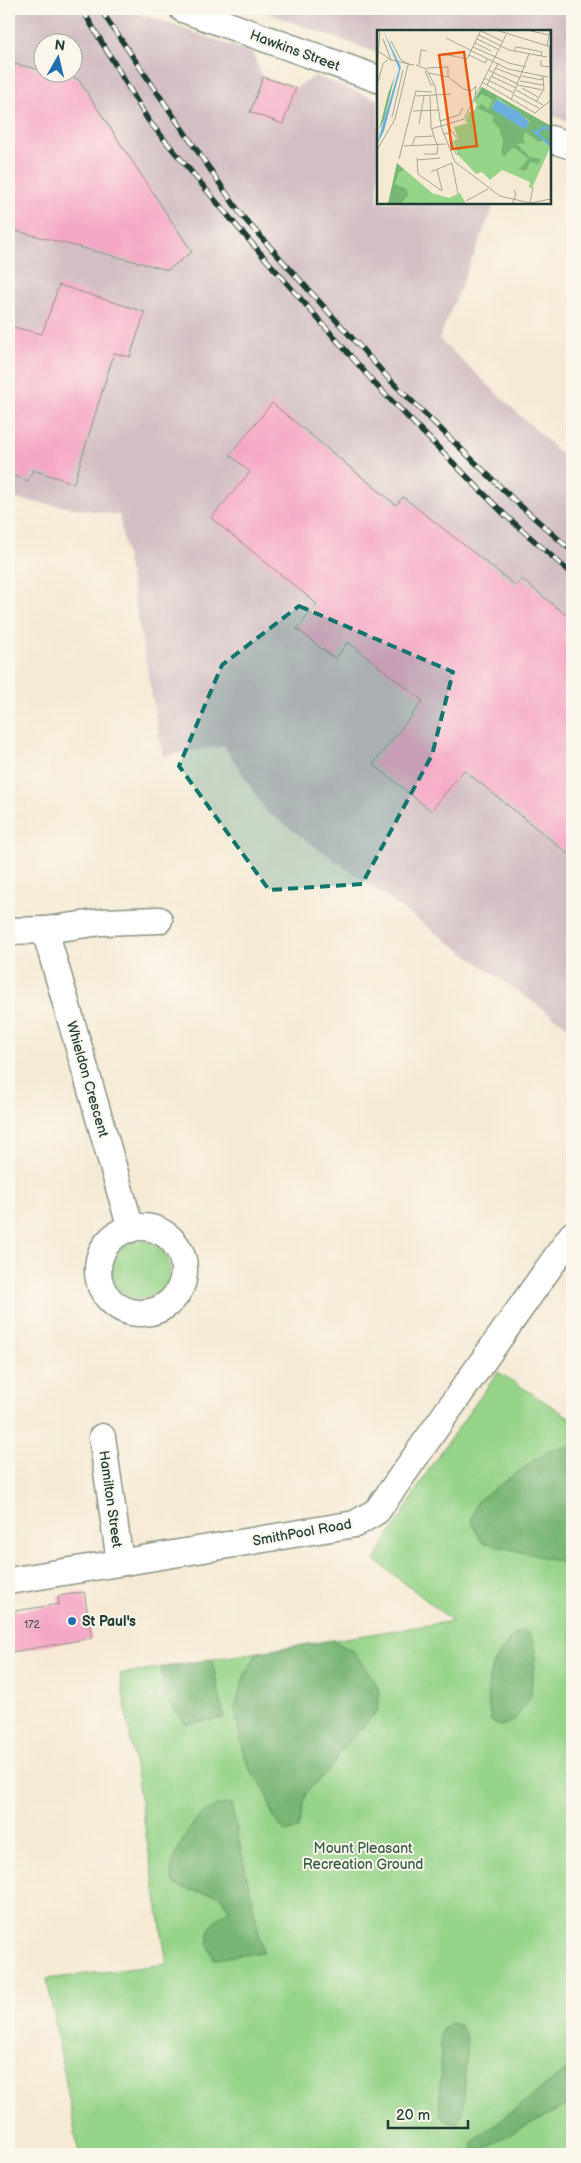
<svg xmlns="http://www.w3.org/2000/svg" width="581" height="2163" font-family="'Balsamiq Sans',sans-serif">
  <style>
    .industrial { fill: #d2bec3; fill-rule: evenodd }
    .green { fill: #96d489; stroke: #5a885e }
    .forest { fill: #78b675; stroke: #4c7a54 }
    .building { fill: #f5a8c6 }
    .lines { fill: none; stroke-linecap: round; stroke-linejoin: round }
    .minor-casing { stroke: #8a9484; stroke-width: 29 }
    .minor { stroke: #fff; stroke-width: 26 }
    .rail-casing { stroke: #1f3d34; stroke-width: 5.5 }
    .rail { stroke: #fbf7ec; stroke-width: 4; stroke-dasharray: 11; stroke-linecap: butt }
    .marked { fill: #0f766e; fill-opacity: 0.2; stroke: #0f766e; stroke-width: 4; stroke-dasharray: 10 6; stroke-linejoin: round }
    .poi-dot { fill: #1f6fb2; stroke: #fbf7ec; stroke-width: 2 }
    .labels { text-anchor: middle; stroke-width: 4; stroke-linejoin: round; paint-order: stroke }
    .number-label { font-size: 11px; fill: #545858 }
    .street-label { font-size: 14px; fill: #1f3d34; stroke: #fbf7ec }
    .poi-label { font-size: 14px; font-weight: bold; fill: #1f3d34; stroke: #fbf7ec; text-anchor: start }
    .park-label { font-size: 14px; fill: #375b45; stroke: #fbf7ec }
    .inset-river { fill: none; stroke: #6aafe0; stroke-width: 2.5 }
    .inset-road { fill: none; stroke: #a0a595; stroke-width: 1 }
    .view { fill: #e8590c; fill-opacity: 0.15; stroke: #e8590c; stroke-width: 2.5 }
    .inset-edge { fill: none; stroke: #1f3d34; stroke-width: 2.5 }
  </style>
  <rect width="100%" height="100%" fill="#fbf7ec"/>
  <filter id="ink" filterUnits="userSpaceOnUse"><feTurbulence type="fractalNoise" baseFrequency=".02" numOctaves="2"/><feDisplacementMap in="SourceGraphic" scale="10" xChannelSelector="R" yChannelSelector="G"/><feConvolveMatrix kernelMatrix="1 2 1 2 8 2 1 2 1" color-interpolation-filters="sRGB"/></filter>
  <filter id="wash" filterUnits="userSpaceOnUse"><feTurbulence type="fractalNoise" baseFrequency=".0096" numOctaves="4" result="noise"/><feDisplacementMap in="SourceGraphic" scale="20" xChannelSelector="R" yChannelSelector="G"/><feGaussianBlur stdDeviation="1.12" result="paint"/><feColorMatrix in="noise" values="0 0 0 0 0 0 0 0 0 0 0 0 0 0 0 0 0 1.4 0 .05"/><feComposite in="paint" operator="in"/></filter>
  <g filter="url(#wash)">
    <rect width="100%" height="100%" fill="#f6ead5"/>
    <path class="industrial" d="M9,9H136L141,14L252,53L263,77L296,88L315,76L378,100V202L495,203L439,339L572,464V1030L267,812L224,746L163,756L119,515L9,498ZM42,42H72V72H42Z
      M255,9H572V123L550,115V31H378V53Z"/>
    <path class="green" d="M112 1270a29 29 0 1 1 58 0a29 29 0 1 1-58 0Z
      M498,1372L572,1419V2154H79L47,1979L167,1964L120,1674L453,1621L375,1560L431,1466Z"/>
    <path class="forest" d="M572,1447V1568L557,1561L482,1542L471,1521L477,1501L551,1449Z
      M522,1631L530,1634L536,1650L530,1698L514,1721L500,1726L491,1721C486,1689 485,1674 505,1646C510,1639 514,1633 522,1631Z
      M332,1640L353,1651L374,1680L380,1692L377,1712L340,1751L334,1764L306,1793L298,1829L285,1832L274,1819L265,1790L249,1769L240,1738L235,1708L244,1677L257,1653Z
      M212,1659L224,1718L186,1724L166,1700L161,1668Z
      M231,1803L263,1952L214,1959C201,1930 209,1928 229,1909L219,1895C209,1893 181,1891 174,1883C162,1869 191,1823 203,1813C212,1807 220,1805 231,1803Z
      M450,2023L460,2025L467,2037L463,2113L457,2123L445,2121L440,2115L441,2031Z
      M572,2066V2103L509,2134L483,2150H476L473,2148V2143L475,2139Z"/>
    <g id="blocks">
      <path class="building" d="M15,64L42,70V72H52L78,79L192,252L168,270L9,229V90Z
        M263,77L296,88L283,124L250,112Z
        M59,285L145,312L130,357L114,353L74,483L33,470L28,481L9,474V326L42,334Z
        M272,403L396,505L403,497L516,586L522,579L572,620V857L464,770L431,811L373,764L423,701L348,642L335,659L297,629L317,604L211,518L250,472L230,455Z
        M84,1592L92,1638L12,1652L9,1636V1612L59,1604L58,1596Z"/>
    </g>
  </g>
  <g filter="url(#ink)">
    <use href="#blocks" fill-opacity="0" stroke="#8a9484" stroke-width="1"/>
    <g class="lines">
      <g class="minor-casing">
        <path id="minor" d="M183,9L378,79
          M550,139L572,146
          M45,930L131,1229
          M9,931L45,930L102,922L159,920
          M98 1270a43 43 0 1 1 86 0a43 43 0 1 1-86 0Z
          M102,1437L120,1562
          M9,1581L355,1524L377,1511L572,1235"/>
      </g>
      <use href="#minor" class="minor"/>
      <g class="rail-casing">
        <path id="rail" d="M82,9L148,120L235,224L377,386L504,514L572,574
          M100,9L242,216L390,380L515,501L572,551"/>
      </g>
      <use href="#rail" class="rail"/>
    </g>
  </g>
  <path class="marked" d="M299,606L453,672L432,755L362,884L269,890L179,766L222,665Z"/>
  <circle class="poi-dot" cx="72" cy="1621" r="5"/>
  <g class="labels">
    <g class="number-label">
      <text x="32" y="1628">172</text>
    </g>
    <g class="street-label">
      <text transform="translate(295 50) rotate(20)" y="5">Hawkins Street</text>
      <text transform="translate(88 1079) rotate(74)" y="5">Whieldon Crescent</text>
      <text transform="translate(111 1499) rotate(82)" y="5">Hamilton Street</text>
      <text transform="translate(302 1532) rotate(-10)" y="5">SmithPool Road</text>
    </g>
    <g class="poi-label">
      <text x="82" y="1626">St Paul's</text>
    </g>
    <g class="park-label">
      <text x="363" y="1853">Mount Pleasant<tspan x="363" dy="16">Recreation Ground</tspan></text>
    </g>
  </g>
  <g transform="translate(377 30)">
    <rect width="174" height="174" fill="#f6ead5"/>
    <path d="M104,57L174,96V116L155,158L152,157L153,152L125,140L113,150L105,142L99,144L81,125L76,111L81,109L77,97L91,93L88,91L92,82L97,81L100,74L97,72ZM20,133L55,163L72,168L83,163L89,174H11Z" fill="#96d489"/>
    <path d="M18,45L7,90L2,100L11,64ZM105,57L174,96V114L167,110L162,112L148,102L146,109L149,113L140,114L153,127L164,129L161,134L153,132L149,141L142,139L151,129L139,119L135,118L127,127L124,123L126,111L122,98L115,91L117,86L100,78L105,74L111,79L116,70L105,64L97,71ZM120,67L153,91L150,97L145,98L114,78ZM20,133L27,140L22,142L18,154L30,159L31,165L24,174H11Z" fill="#78b675" fill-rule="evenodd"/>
    <path d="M6,0L24,37L7,101L0,114L22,39ZM119,69L143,83L152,92L150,97L147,99L115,79Z" fill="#6aafe0"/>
    <path class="inset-river" d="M156,100L173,115M160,103L167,97L174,100"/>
    <path class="inset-road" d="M119,0L174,17M104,1L125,11M154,1L172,5M102,5L132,20L170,27M69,8L131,39L171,47M6,9L14,30M100,9L121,19M14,11L24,30L33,35M98,13L114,21M170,16L173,0M172,16L174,62M96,17L132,33L149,37M1,21L14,30L37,35M137,21L139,17L151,19L165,22L164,26M67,24L90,29L104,0M92,25L108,33L110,29M164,30V36L174,37M39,35L49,39L58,56L64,96L78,132L123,166L153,173L174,169M42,35L44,20L50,21M50,38L71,37V47M118,38L144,48M0,39L3,0M111,40L141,54M48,41L54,55L57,54M52,43L71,47L87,59L94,61L99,56L98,68M114,46L139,58M145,46L165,50V46M107,48L137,63M143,51L166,55M105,52L158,83L174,70M0,55L6,34L12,28M110,55L121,33M141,55L166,60M145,58L161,67M139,60L166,75M137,65L162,78M39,66L74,64M53,66L54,97L60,115M134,70L152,24M159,72L167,59L166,47M36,81L62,80M15,87L26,40M63,91L82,85L86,78M42,94L47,66M70,95L80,108M54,99L87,89L129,5M66,104L72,103L79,124H83M27,116L69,114M35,116L38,107L57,106M0,120L18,89L31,35M47,124H60L61,115M40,128L41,144L65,161M22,129L39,61L55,62M40,130L63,128M75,133L81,164M60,139L65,160M54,142L75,133M89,171L111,159M153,173L156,157M135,174L139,165L137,160"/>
    <path class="view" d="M87,22L100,116L75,119L62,25Z"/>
    <rect width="174" height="174" class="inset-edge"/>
  </g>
  <rect width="581" height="2163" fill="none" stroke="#fbf7ec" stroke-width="30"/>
  <g transform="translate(58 58) rotate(8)"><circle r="24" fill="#fbf7ec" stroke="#a3ada2"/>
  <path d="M0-4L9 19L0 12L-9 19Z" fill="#1f6fb2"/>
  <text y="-8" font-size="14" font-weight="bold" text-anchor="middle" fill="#1f3d34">N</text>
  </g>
  <path d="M388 2120v8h80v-8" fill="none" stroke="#1f3d34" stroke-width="2.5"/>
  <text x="396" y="2120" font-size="15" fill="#1f3d34" stroke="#fbf7ec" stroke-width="4" paint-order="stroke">20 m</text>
</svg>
